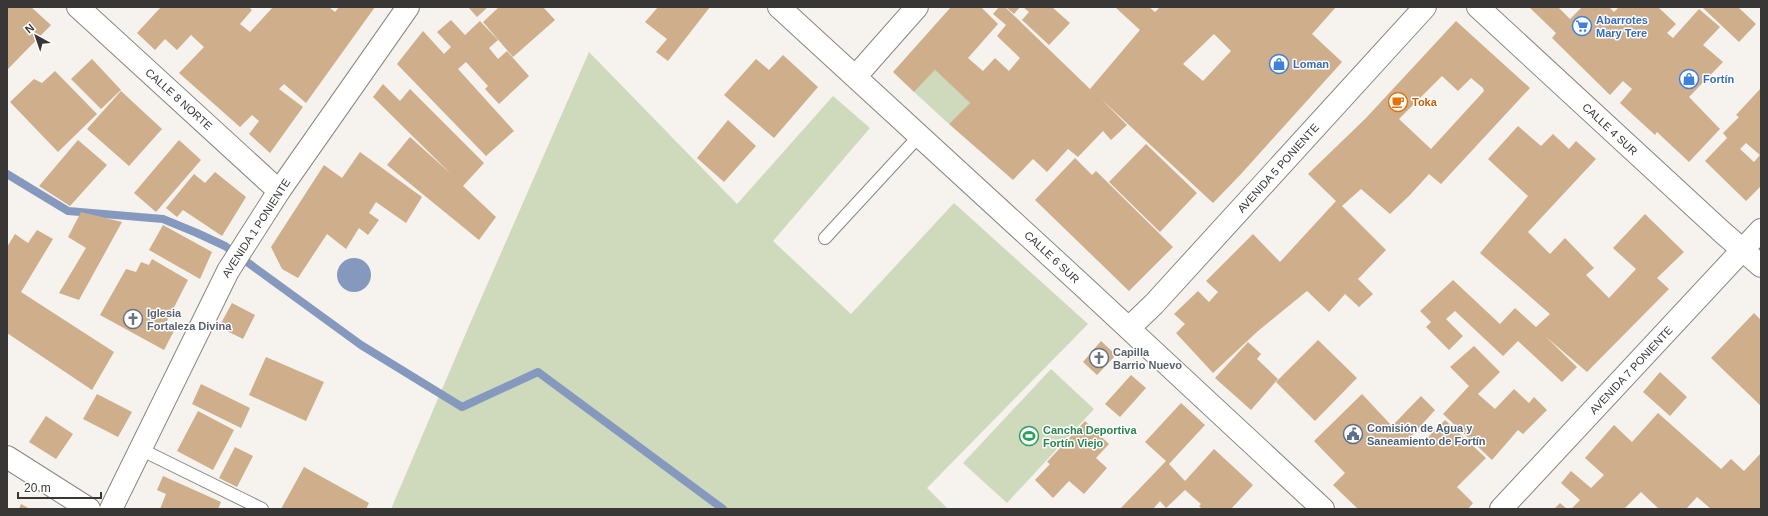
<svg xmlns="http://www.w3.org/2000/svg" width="1768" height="516" font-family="Arial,sans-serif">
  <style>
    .green { fill: #cfd9bc }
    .water { fill: #8599bf }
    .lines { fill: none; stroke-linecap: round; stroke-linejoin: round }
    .stream { stroke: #8599bf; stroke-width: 8 }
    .building { fill: #ceae8b; fill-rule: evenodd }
    .service-casing { stroke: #8a8682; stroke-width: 14 }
    .minor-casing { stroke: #8a8682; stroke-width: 24 }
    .tertiary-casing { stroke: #8a8682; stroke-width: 24 }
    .service { stroke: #fff; stroke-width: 12 }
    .minor { stroke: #fff; stroke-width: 22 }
    .tertiary { stroke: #fff; stroke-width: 22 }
    .labels { text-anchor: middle; stroke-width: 3; stroke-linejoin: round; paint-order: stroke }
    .shop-label { font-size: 11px; font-weight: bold; fill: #366cbe; stroke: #fff; text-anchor: start }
    .street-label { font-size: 11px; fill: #393736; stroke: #fff }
    .food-label { font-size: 11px; font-weight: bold; fill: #c56008; stroke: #fff; text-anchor: start }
    .worship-label { font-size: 11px; font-weight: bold; fill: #5b616d; stroke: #fff; text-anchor: start }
    .service-label { font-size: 11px; font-weight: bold; fill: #4e5e75; stroke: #fff; text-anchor: start }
    .leisure-label { font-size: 11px; font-weight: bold; fill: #27864d; stroke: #fff; text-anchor: start }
  </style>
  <rect width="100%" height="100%" fill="#f6f2ed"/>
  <path class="green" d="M589,52L737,204L833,96L870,128L773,241L851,314L954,203L1088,324L927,488L948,509H391L469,326Z
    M935,70L970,103L949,124L914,92Z
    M1051,369L1094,409L1007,503L963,463Z"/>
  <path class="water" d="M337 275a17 17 0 1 1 34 0a17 17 0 1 1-34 0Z"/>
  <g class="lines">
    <path class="stream" d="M7,174L68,211L163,219L197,233L225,246L361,345L462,407L538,372L723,509"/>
  </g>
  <path class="building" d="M7,7H31L51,25L7,70Z
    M161,7H249L252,10L240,24L250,32L273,7H329L335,12L339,7H375L306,103L284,84L279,89L303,107L270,153L249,134L259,121L252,115L240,127L179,73L204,47L191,35L177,50L165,39L155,50L137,33Z
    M468,7H488L477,17Z
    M499,7H543L555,20L513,57L483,22Z
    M658,7H710L668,61L656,52L667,39L645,22Z
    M951,7H981L998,24L968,58L983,71L995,58L1009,71L1020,58L997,36L1006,25L993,14L999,7H1005L1090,89L1140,30L1115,7H1149L1155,12L1160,7H1336L1312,34L1342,62L1241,174L1213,203L1101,99L1127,125L1111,140L1103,131L1078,157L1068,149L1047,172L1033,159L1013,180L949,124L970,103L935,70L914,92L893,72ZM1214,34L1231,51L1203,81L1183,64Z
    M1006,7H1020L1014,14Z
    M1023,7H1052L1070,23L1049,45L1022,20L1029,12Z
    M1529,7H1558L1570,19L1582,7H1609L1614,12L1619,7H1658L1676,24L1667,33L1673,38L1699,9L1720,27L1703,45L1723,62L1689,97L1720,129L1689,162L1657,132L1655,135L1620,103L1632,89L1623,81L1610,95L1552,38L1556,33Z
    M1702,7H1738L1756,24L1739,42Z
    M451,20L465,35L480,21L498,40L489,48L498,59L507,51L529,76L499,104L485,89L488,86L466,62L458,69L514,131L486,156L397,64L423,31L444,54L451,47L437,32Z
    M1456,21L1530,88L1441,184L1429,174L1409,196L1390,214L1361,189L1342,206L1386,250L1358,279L1373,294L1359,307L1345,294L1329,312L1307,291L1258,331L1213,373L1176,333L1185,324L1174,314L1198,291L1209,302L1218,292L1206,281L1253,234L1280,262L1336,201L1308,174L1366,118ZM1442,76L1458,91L1471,78L1483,88L1484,91L1431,149L1399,119Z
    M783,55L818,87L774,138L724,95L756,59L769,70Z
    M92,59L121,90L101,109L71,79Z
    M55,71L97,114L58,152L10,102L34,79L42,83Z
    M383,84L400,101L410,89L484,163L463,186L496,217L479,240L387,165L410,137L451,174L373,97Z
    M1761,88V186L1746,201L1705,161L1727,138L1723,133L1739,117L1736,115ZM1746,143L1760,155L1754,162L1740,149Z
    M121,91L162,129L129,166L87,129Z
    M728,120L756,146L724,182L697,158Z
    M1518,126L1541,146L1553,134L1569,149L1576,141L1596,159L1528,232L1550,254L1565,238L1594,268L1586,275L1609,298L1636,269L1613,248L1645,214L1684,252L1657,278L1669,289L1587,372L1545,336L1577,367L1562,382L1518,341L1503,356L1455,311L1446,319L1463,336L1449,350L1426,327L1431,322L1420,311L1453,280L1500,324L1515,308L1536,327L1550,314L1480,253L1528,196L1488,159Z
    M78,140L107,165L70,206L39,186Z
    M179,140L201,160L156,212L134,193Z
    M1146,144L1197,193L1160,232L1109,182Z
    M360,152L422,197L406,223L376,202L369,213L379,220L368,235L359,228L346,249L327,234L298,278L282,269L271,247L324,165L342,178Z
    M1075,158L1092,175L1096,171L1173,247L1129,291L1035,200Z
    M215,172L246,197L222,236L183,210L177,217L166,208L194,174L205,183Z
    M81,212L122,222L79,300L59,293L86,248L68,237Z
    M163,225L212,252L200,279L149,250Z
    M37,230L53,239L21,292L114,352L92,390L7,333V247L15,234L28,243Z
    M152,259L188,280L166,323L176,327L164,350L100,315L126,269L136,272L141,262L149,265Z
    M232,303L255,315L243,339L219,327Z
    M1754,313L1761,320V406L1711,358Z
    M1318,340L1357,378L1315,421L1276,382Z
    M1101,341L1116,355L1097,375L1083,362Z
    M1248,342L1261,354L1257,359L1278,379L1251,410L1215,378Z
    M1474,346L1500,372L1478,394L1495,409L1514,389L1529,403L1534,397L1547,410L1523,434L1518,430L1492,460L1443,414L1469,386L1450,367Z
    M266,357L324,382L306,421L249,395Z
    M1660,372L1687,397L1670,416L1643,392Z
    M1131,375L1146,388L1120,417L1105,404Z
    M201,384L250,408L241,428L192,404Z
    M97,394L132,412L118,437L83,419Z
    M1362,394L1392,426L1421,396L1435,410L1408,440L1417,448L1445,420L1486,458L1457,487L1473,503L1468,509H1358L1333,485L1345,473L1314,441Z
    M1181,403L1205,425L1169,464L1185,481L1214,449L1253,485L1231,509H1202L1199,506L1201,504L1185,490L1166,508L1160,501L1153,509H1120L1166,461L1145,442Z
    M198,411L234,430L213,470L177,451Z
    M1658,413L1721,469L1731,459L1744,471L1761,453V509H1711L1697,497L1686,509H1659L1641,492L1624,509H1571L1580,500L1561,483L1571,471L1591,488L1604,475L1585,458L1614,425L1632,442Z
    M46,416L73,434L56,459L29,442Z
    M1085,421L1109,444L1096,458L1107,468L1084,494L1069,481L1053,498L1035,480L1050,464L1047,462Z
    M235,447L253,456L237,487L219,478Z
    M304,467L369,503L366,509H281Z
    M163,476L221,502L218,509H160L166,494L157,490Z
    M1560,503L1567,509H1554Z
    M21,504L30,509H19Z"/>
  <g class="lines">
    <g class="service-casing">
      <path id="service" d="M825,238L920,135
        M140,449L262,509"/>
    </g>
    <g class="minor-casing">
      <path id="minor" d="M78,7L279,191
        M779,7L1083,286L1323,509
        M1478,7L1722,232L1761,266
        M856,76L917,7
        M1129,328L1154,304L1425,7
        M7,457L89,509
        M1501,509L1761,230"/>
    </g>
    <g class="tertiary-casing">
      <path id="tertiary" d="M111,509L228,271L279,191L408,7"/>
    </g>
    <use href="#service" class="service"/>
    <use href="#minor" class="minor"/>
    <use href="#tertiary" class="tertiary"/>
  </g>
  <defs>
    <g id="supermarket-ring" transform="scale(1)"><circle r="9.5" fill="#fff" stroke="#3f7fe0" stroke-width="1.5"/><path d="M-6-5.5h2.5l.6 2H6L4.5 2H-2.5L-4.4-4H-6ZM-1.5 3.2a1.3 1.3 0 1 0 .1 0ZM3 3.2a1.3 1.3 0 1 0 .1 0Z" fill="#3f7fe0"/></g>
    <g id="shop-ring" transform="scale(1)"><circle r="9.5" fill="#fff" stroke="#3f7fe0" stroke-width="1.5"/><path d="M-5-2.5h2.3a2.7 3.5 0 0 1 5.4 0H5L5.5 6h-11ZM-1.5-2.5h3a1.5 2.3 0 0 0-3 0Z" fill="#3f7fe0"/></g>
    <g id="cafe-ring" transform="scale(1)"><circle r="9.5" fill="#fff" stroke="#e8710a" stroke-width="1.5"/><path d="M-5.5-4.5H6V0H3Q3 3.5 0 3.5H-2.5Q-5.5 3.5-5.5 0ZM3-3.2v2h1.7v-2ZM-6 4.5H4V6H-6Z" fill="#e8710a"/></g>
    <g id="church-ring" transform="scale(1)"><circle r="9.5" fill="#fff" stroke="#6b7280" stroke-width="1.5"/><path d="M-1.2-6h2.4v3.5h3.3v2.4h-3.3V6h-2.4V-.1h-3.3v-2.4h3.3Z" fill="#6b7280"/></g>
    <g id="civic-ring" transform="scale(1)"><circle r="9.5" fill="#fff" stroke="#5c6f8a" stroke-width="1.5"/><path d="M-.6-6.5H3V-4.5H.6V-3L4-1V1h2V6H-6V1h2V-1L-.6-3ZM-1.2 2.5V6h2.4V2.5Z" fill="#5c6f8a"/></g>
    <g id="stadium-ring" transform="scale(1)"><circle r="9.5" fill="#fff" stroke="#2e9e5b" stroke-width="1.5"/><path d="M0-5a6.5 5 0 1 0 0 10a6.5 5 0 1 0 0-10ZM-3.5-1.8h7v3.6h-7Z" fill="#2e9e5b"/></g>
  </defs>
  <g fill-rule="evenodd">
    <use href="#supermarket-ring" x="1582" y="26"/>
    <use href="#shop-ring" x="1279" y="64"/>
    <use href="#shop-ring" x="1689" y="79"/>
    <use href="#cafe-ring" x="1398" y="102"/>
    <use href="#church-ring" x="133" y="319"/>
    <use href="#church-ring" x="1099" y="358"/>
    <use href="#civic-ring" x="1353" y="434"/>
    <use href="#stadium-ring" x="1029" y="436"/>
  </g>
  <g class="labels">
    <g class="shop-label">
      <text x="1596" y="24">Abarrotes<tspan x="1596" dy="13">Mary Tere</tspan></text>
      <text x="1293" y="68">Loman</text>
      <text x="1703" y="83">Fortín</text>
    </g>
    <g class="street-label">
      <text transform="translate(179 99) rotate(42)" y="4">CALLE 8 NORTE</text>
      <text transform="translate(1610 129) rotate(43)" y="4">CALLE 4 SUR</text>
      <text transform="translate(1278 168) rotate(-48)" y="4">AVENIDA 5 PONIENTE</text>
      <text transform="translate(256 228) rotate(-57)" y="4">AVENIDA 1 PONIENTE</text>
      <text transform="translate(1052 257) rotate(43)" y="4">CALLE 6 SUR</text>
      <text transform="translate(1631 370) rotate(-47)" y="4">AVENIDA 7 PONIENTE</text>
    </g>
    <g class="food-label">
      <text x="1412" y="106">Toka</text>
    </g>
    <g class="worship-label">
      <text x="147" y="317">Iglesia<tspan x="147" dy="13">Fortaleza Divina</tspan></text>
      <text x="1113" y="356">Capilla<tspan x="1113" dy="13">Barrio Nuevo</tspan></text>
    </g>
    <g class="service-label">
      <text x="1367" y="432">Comisión de Agua y<tspan x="1367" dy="13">Saneamiento de Fortín</tspan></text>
    </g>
    <g class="leisure-label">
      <text x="1043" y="434">Cancha Deportiva<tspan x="1043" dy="13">Fortín Viejo</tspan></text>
    </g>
  </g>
  <rect width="1768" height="516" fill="none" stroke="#393736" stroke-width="16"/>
  <g transform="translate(36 36) rotate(320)" stroke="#ffffff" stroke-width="3" paint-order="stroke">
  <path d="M0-3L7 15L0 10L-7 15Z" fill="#393736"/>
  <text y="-6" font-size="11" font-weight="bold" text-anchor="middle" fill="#393736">N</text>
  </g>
  <path d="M18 492v6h83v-6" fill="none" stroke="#393736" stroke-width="2"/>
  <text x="24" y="492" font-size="12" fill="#393736" stroke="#ffffff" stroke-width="3" paint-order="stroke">20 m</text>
</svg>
